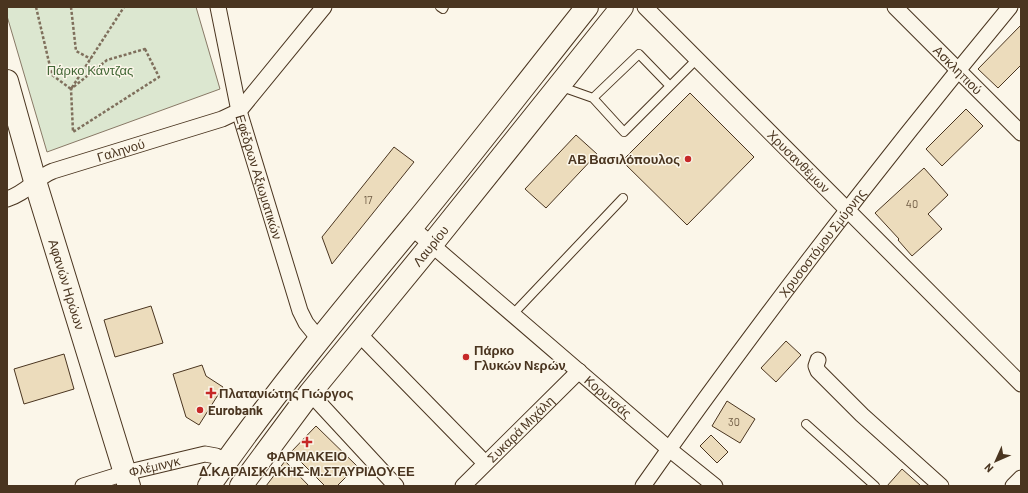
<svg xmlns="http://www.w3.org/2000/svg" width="1028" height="493" font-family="Barlow,sans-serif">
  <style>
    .green { fill: #dce7d0; stroke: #887966 }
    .building { fill: #ecdcbc; stroke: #4a3520 }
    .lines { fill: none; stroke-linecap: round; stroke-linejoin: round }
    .lane-casing { stroke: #4a3520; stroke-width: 10 }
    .street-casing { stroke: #4a3520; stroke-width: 17 }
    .secondary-casing { stroke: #4a3520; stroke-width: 24 }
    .primary-casing { stroke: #4a3520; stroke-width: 24 }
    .path { stroke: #7f6f5c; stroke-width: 2.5; stroke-dasharray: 3 2; stroke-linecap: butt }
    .lane { stroke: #fbf6e9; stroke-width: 8 }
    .street { stroke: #fbf6e9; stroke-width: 15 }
    .secondary { stroke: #fbf6e9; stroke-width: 22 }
    .primary { stroke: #fbf6e9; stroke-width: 22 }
    .poi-dot { fill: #c62828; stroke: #fbf6e9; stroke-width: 1.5 }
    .labels { text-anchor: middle; stroke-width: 3; stroke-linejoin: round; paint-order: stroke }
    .number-label { font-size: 11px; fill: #725f47 }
    .park-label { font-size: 13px; fill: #436837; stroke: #fbf6e9 }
    .street-label { font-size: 13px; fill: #4a3520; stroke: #fbf6e9 }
    .poi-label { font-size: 13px; font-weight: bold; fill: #4a3520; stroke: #fbf6e9; text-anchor: start }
  </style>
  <rect width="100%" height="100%" fill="#fbf6e9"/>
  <path class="green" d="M7,7H196L220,89L47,152L7,16Z"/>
  <path class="building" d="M1021,25V65L998,88L978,69Z
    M690,93L754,157L687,225L622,161Z
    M966,109L983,126L942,166L926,149Z
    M576,135L597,154L546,208L525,189Z
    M394,147L414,162L332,264L322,237Z
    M924,168L948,195L928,214L942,229L912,256L898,240L899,239L875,213Z
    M151,306L163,343L115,357L104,320Z
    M786,341L801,355L776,382L761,368Z
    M64,354L74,389L24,404L14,369Z
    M202,365L206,376L223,387L199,425L186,417L173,374Z
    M727,401L755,419L740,443L712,426Z
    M316,426L357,466L337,486H325L291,452Z
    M711,435L728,452L717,463L700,446Z
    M285,461L309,486H266Z
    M902,469L921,486H887Z"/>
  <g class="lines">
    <g class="lane-casing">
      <path id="lane" d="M440,7L443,9L444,7
        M559,86L593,98L624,132L697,59
        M593,98L639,54L670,86
        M513,314L623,198
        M806,424L875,486"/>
    </g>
    <g class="street-casing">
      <g id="street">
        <path id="s1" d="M218,7L239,111L300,311L306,323L319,339"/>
        <path id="s2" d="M645,7L1021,384"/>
        <path id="s3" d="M895,7L1021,133"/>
        <path id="s4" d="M7,199C27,193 35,178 53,171L222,119L239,111L324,7"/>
        <path id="s5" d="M411,227L669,449L715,486"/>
        <path d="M358,333L485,463"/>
        <path d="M818,360L816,366L818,371L862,415L941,486"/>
        <path d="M310,393L396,486"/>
        <path id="s6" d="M83,486L125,473L205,454L216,456L227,461"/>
        <path id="s7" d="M463,486L579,371"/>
        <path id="s8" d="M643,486C759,321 882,162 1010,7"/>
        <path d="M1013,486L1021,478"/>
      </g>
    </g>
    <g class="secondary-casing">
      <g id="secondary">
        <path id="s9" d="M7,81L35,181L129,486"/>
      </g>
    </g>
    <g class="primary-casing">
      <g id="primary">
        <path d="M209,486C272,396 341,312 411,228C471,155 529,80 587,7"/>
        <path id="s10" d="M241,486L310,393L432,244L622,7"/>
      </g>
    </g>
    <path class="path" d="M36,7L52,75L71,89L124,7
      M71,7L76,51L91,59
      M145,49L159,77L73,132L71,89L107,60Z"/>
    <use href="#lane" class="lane"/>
    <use href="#street" class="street"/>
    <use href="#secondary" class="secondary"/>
    <use href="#primary" class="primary"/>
  </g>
  <g class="poi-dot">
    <circle cx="688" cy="159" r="4"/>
    <circle cx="466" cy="357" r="4"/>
    <path d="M209 387h4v4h4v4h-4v4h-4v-4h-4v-4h4z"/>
    <circle cx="200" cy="410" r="4"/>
    <path d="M305 436h4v4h4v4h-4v4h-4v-4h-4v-4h4z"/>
  </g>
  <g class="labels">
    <g class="number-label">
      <text x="368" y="204">17</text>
      <text x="912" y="208">40</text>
      <text x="734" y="426">30</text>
    </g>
    <g class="park-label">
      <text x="90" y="75">Πάρκο Κάντζας</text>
    </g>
    <g class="street-label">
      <text dy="5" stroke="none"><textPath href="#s3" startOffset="89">Ασκληπιού</textPath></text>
      <text dy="5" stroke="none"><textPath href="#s4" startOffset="125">Γαληνού</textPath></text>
      <text dy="5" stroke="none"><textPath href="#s2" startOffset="218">Χρυσανθέμων</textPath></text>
      <text dy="5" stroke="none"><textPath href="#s1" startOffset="175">Εφέδρων Αξιωματικών</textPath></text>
      <text dy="5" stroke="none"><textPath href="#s8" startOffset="302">Χρυσοστόμου Σμύρνης</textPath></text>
      <text dy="5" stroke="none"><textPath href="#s10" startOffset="306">Λαυρίου</textPath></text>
      <text dy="5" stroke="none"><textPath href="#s9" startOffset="212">Αφανών Ηρώων</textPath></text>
      <text dy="5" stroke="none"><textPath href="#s5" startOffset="260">Κορυτσάς</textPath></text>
      <text dy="5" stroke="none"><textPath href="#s7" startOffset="81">Συκαρά Μιχάλη</textPath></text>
      <text dy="5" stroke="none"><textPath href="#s6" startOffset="74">Φλέμινγκ</textPath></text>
    </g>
    <g class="poi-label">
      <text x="680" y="164" text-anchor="end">ΑΒ Βασιλόπουλος</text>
      <text x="474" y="355">Πάρκο<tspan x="474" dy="15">Γλυκών Νερών</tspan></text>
      <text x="219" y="398">Πλατανιώτης Γιώργος</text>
      <text x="208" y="415">Eurobank</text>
      <text x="307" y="461" text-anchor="middle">ΦΑΡΜΑΚΕΙΟ<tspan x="307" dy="15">Δ.ΚΑΡΑΙΣΚΑΚΗΣ-Μ.ΣΤΑΥΡΙΔΟΥ ΕΕ</tspan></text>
    </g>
  </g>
  <rect width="1028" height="493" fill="none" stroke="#4a3520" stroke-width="16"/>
  <g transform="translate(996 461) rotate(225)" stroke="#fbf6e9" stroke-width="3" paint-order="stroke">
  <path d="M0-3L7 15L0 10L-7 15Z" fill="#4a3520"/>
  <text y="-6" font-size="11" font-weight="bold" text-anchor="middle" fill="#4a3520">N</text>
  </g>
</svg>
